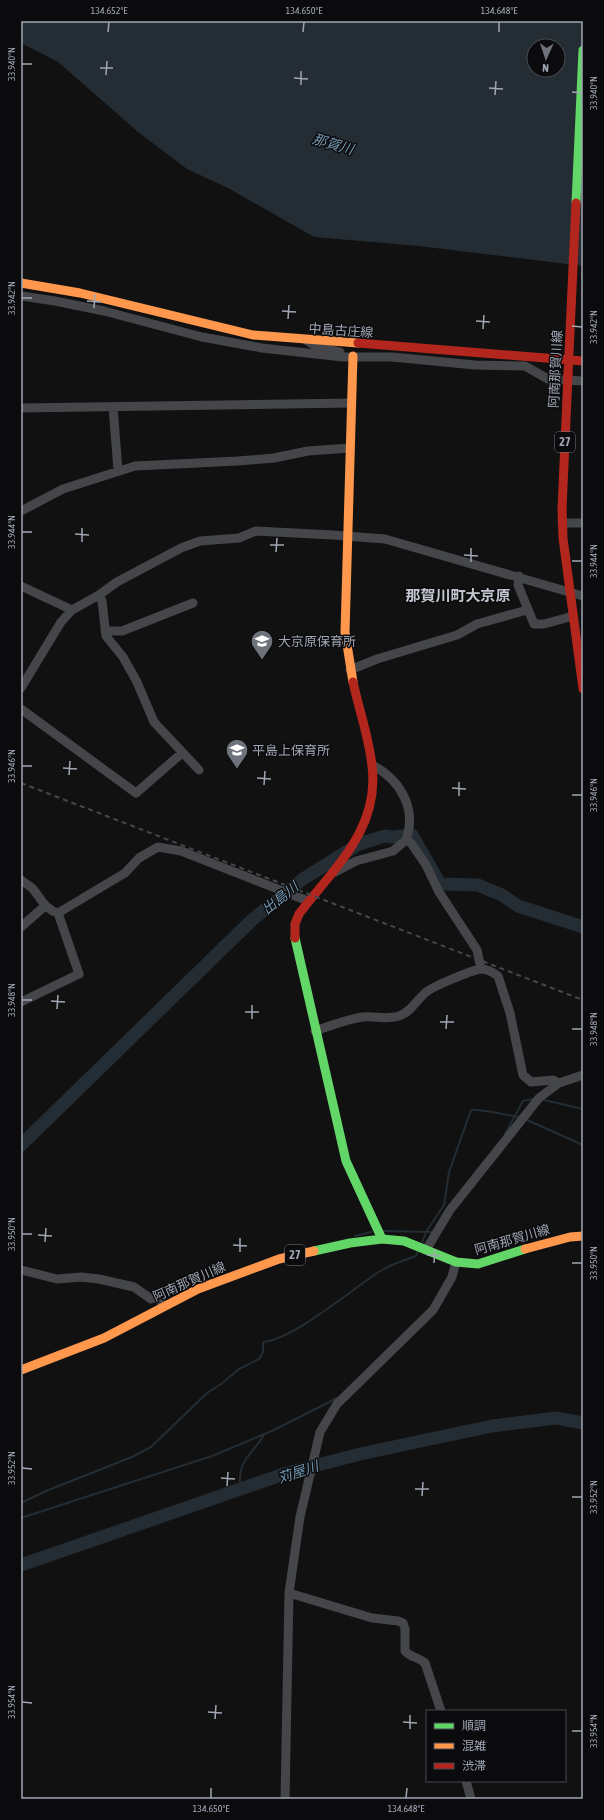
<svg xmlns="http://www.w3.org/2000/svg" width="604" height="1820" font-family="'Asap Condensed','Noto Sans JP',sans-serif">
  <style>
    .water { fill: #242d33; fill-rule: evenodd }
    .lines { fill: none; stroke-linecap: round; stroke-linejoin: round }
    .stream { stroke: #242d33; stroke-width: 2 }
    .river { stroke: #242d33; stroke-width: 13 }
    .street { stroke: #45464a; stroke-width: 9 }
    .fast { stroke: #63d668; stroke-width: 9 }
    .slow { stroke: #ff974d; stroke-width: 9 }
    .jam { stroke: #b3261e; stroke-width: 9 }
    .rail { stroke: #45474a; stroke-width: 2; stroke-dasharray: 5 4; stroke-linecap: butt }
    .jam-bridge { stroke: #b3261e; stroke-width: 9 }
    .ticks { fill: none; stroke: #a0a7b4; stroke-width: 1.5 }
    .labels { text-anchor: middle; stroke-width: 3; stroke-linejoin: round; paint-order: stroke }
    .shield { fill: #0b0b0d; stroke: #737882; stroke-width: 1 }
    .shield-label { font-size: 12px; font-weight: bold; fill: #a0a7b4 }
    .street-label { font-size: 13px; fill: #a0a7b4; stroke: #0b0b0d }
    .poi-label { font-size: 13px; fill: #a0a7b4; stroke: #0b0b0d; text-anchor: start }
    .water-label { font-size: 14px; font-style: italic; fill: #7399b3; stroke: #0b0b0d }
    .quarter-label { font-size: 15px; font-weight: bold; fill: #c1c6cf; stroke: #0b0b0d }
    .neatline { fill: none; stroke: #a0a7b4; stroke-width: 1.5 }
    .ticks-label { font-size: 10px; text-anchor: middle; fill: #a0a7b4 }
  </style>
  <rect width="100%" height="100%" fill="#111"/>
  <path class="water" d="M21,21H583V266L419,246L314,237L228,188L187,169L138,132L58,62L21,43ZM534,46H558V70H534Z"/>
  <g class="lines">
    <path class="stream" d="M544,1100L583,1109
      M527,1120L583,1145
      M505,1134L523,1101L533,1099
      M384,1231L432,1232
      M355,1236L371,1232
      M422,1243L426,1232L444,1205L449,1172L471,1110C476,1108 511,1116 520,1117
      M240,1490C238,1458 249,1459 264,1435
      M21,1503L46,1491L132,1457L151,1447L207,1393L221,1384L239,1369L259,1359L263,1352V1342C293,1340 353,1288 382,1270C392,1264 405,1260 416,1256L418,1251
      M21,1518L212,1456L274,1430L337,1398"/>
    <path class="river" d="M21,1145L252,920L303,879L359,844L385,836L393,837L412,835L440,884L478,885L502,895L518,906L583,927
      M21,1565L287,1473L360,1454L492,1426L556,1418L583,1423"/>
    <path class="street" d="M21,296L55,301L104,311L202,337L262,348L343,357H392L475,365L525,366L548,379L583,381
      M306,340L314,345L340,352
      M113,407L118,470
      M21,408L351,403
      M21,511L63,489L135,466L238,461L274,458L308,451L350,448
      M562,523H583
      M519,576L518,585L534,624H544L573,616
      M21,586L72,610
      M99,595L102,601L106,636L123,657L137,682L154,722L199,770
      M105,631H122L193,603
      M350,670L377,659L457,635L477,624L527,610
      M21,688L61,622L72,610L99,595L117,582L181,548L200,541L239,538L256,531L333,535L385,539L583,596
      M21,709L136,793L182,753
      M406,840L411,843L426,865L439,892L477,950L481,969
      M335,872L356,861L393,851L406,840C417,809 401,781 374,766
      M21,880C24,883 29,885 32,888C41,898 44,909 58,913L125,873L139,858L158,847L181,851L308,901
      M21,927L45,906
      M21,1002L79,974L58,913
      M315,1031C330,1026 347,1019 363,1017C375,1016 387,1020 399,1016C411,1012 416,1001 425,993C431,987 472,970 481,969C487,969 494,973 498,976L510,1013L523,1075L531,1082L553,1080L559,1083
      M426,1250L450,1210L539,1098L559,1083L583,1075
      M21,1270L57,1279L81,1277L99,1279L134,1287L151,1299L158,1297L163,1306
      M289,1593L372,1618L398,1621L403,1623L405,1629V1651C411,1658 419,1657 425,1663L441,1711
      M466,1781L471,1799
      M285,1799L289,1593L300,1517L320,1432L337,1404L433,1310L452,1277L456,1262"/>
    <path class="fast" d="M576,203L583,50
      M295,938L346,1161L382,1239
      M314,1251L350,1243L382,1239L404,1241L456,1262L478,1264L525,1249"/>
    <path class="slow" d="M21,283L80,293L253,335L358,343
      M353,356L345,632L353,682
      M525,1249L570,1237L583,1236
      M21,1370L104,1338L198,1289L279,1259L314,1251"/>
    <path class="jam" d="M358,343L583,361
      M568,375L576,203
      M562,509L563,538L583,689
      M295,938V924L299,914C334,868 380,829 372,766C369,737 359,710 353,682"/>
    <path class="rail" d="M21,783L583,1000"/>
    <path class="jam-bridge" d="M562,509L568,375"/>
  </g>
  <path class="ticks" d="M108,32L109,22M303,32L304,22M499,32V22M22,64H32M100,68H113M106,75L107,61M294,78L308,79M301,85V71M489,88L503,89M572,92L582,93M495,95L496,81M22,298H32M87,301L101,302M94,308L95,294M282,311L296,312M288,319L289,305M476,321L490,322M572,326L582,327M483,329L484,315M22,532H32M75,534L89,535M82,542V528M270,545H284M276,552L277,538M464,555L478,556M572,561H582M471,562V548M22,766H32M63,768L77,769M69,775L70,761M257,778L271,779M264,785L265,771M452,788L466,789M572,795H582M459,796V782M22,1000H32M51,1001L65,1002M57,1009L58,995M245,1012H259M252,1019V1005M440,1022H454M446,1029L447,1015M572,1029H582M22,1234H32M38,1235L52,1236M45,1242L46,1228M233,1245L247,1246M240,1252V1238M427,1255L441,1256M434,1263L435,1249M572,1263H582M22,1468L32,1469M221,1478L235,1479M227,1486L228,1472M415,1489H429M422,1496L423,1482M572,1497H582M22,1702L32,1703M208,1712L222,1713M215,1719L216,1705M403,1722L417,1723M410,1729V1715M572,1731H582M211,1798V1788M406,1798L407,1788"/>
  <defs>
    <g id="school-pin" transform="scale(1.15)"><path d="M0 17L-7.5 6A9.5 9.5 0 1 1 7.5 6Z" fill="#6e727b" stroke="#0b0b0d"/><path d="M0-5L7-2L0 1L-7-2ZM-4 1L0 2.5L4 1V4Q0 6-4 4Z" fill="#fff"/></g>
  </defs>
  <g fill-rule="evenodd">
    <use href="#school-pin" x="262" y="641"/>
    <use href="#school-pin" x="237" y="750"/>
  </g>
  <g class="labels">
    <g class="shield">
      <rect x="555" y="432" width="20" height="20" rx="3"/>
      <rect x="285" y="1245" width="20" height="20" rx="3"/>
    </g>
    <g class="shield-label">
      <text x="565" y="446">27</text>
      <text x="295" y="1259">27</text>
    </g>
    <g class="street-label">
      <text transform="translate(341 330) rotate(4)" y="5">中島古庄線</text>
      <text transform="translate(555 369) rotate(-87)" y="5">阿南那賀川線</text>
      <text transform="translate(512 1239) rotate(-16)" y="5">阿南那賀川線</text>
      <text transform="translate(189 1281) rotate(-24)" y="5">阿南那賀川線</text>
    </g>
    <g class="poi-label">
      <text x="278" y="646">大京原保育所</text>
      <text x="252" y="755">平島上保育所</text>
    </g>
    <g class="water-label">
      <text transform="translate(333 144) rotate(16)" y="5">那賀川</text>
      <text transform="translate(280 898) rotate(-39)" y="5">出島川</text>
      <text transform="translate(298 1472) rotate(-19)" y="5">苅屋川</text>
    </g>
    <g class="quarter-label">
      <text x="458" y="601">那賀川町大京原</text>
    </g>
  </g>
  <rect width="604" height="1820" fill="none" stroke="#0b0b0d" stroke-width="44"/>
  <rect x="426" y="1710" width="140" height="72" fill="#0b0b0d" stroke="#474950"/>
  <rect x="434" y="1723" width="20" height="6" fill="#63d668" stroke="#474950"/>
  <text x="462" y="1730" font-size="12" fill="#a0a7b4">順調</text>
  <rect x="434" y="1743" width="20" height="6" fill="#ff974d" stroke="#474950"/>
  <text x="462" y="1750" font-size="12" fill="#a0a7b4">混雑</text>
  <rect x="434" y="1763" width="20" height="6" fill="#b3261e" stroke="#474950"/>
  <text x="462" y="1770" font-size="12" fill="#a0a7b4">渋滞</text>
  <g transform="translate(546 58) rotate(183)"><circle r="19" fill="#0b0b0d" stroke="#474950"/>
  <path d="M0-3L7 15L0 10L-7 15Z" fill="#6e727b"/>
  <text y="-6" font-size="11" font-weight="bold" text-anchor="middle" fill="#a0a7b4">N</text>
  </g>
  <rect x="22" y="22" width="560" height="1776" class="neatline"/>
  <g class="ticks-label">
    <text x="109" y="14">134.652°E</text>
    <text x="304" y="14">134.650°E</text>
    <text x="499" y="14">134.648°E</text>
    <text transform="translate(11 64) rotate(-90)" y="4">33.940°N</text>
    <text transform="translate(593 93) rotate(-90)" y="4">33.940°N</text>
    <text transform="translate(11 298) rotate(-90)" y="4">33.942°N</text>
    <text transform="translate(593 327) rotate(-90)" y="4">33.942°N</text>
    <text transform="translate(11 532) rotate(-90)" y="4">33.944°N</text>
    <text transform="translate(593 561) rotate(-90)" y="4">33.944°N</text>
    <text transform="translate(11 766) rotate(-90)" y="4">33.946°N</text>
    <text transform="translate(593 795) rotate(-90)" y="4">33.946°N</text>
    <text transform="translate(11 1000) rotate(-90)" y="4">33.948°N</text>
    <text transform="translate(593 1029) rotate(-90)" y="4">33.948°N</text>
    <text transform="translate(11 1234) rotate(-90)" y="4">33.950°N</text>
    <text transform="translate(593 1263) rotate(-90)" y="4">33.950°N</text>
    <text transform="translate(11 1468) rotate(-90)" y="4">33.952°N</text>
    <text transform="translate(593 1497) rotate(-90)" y="4">33.952°N</text>
    <text transform="translate(11 1702) rotate(-90)" y="4">33.954°N</text>
    <text transform="translate(593 1731) rotate(-90)" y="4">33.954°N</text>
    <text x="211" y="1812">134.650°E</text>
    <text x="406" y="1812">134.648°E</text>
  </g>
</svg>
